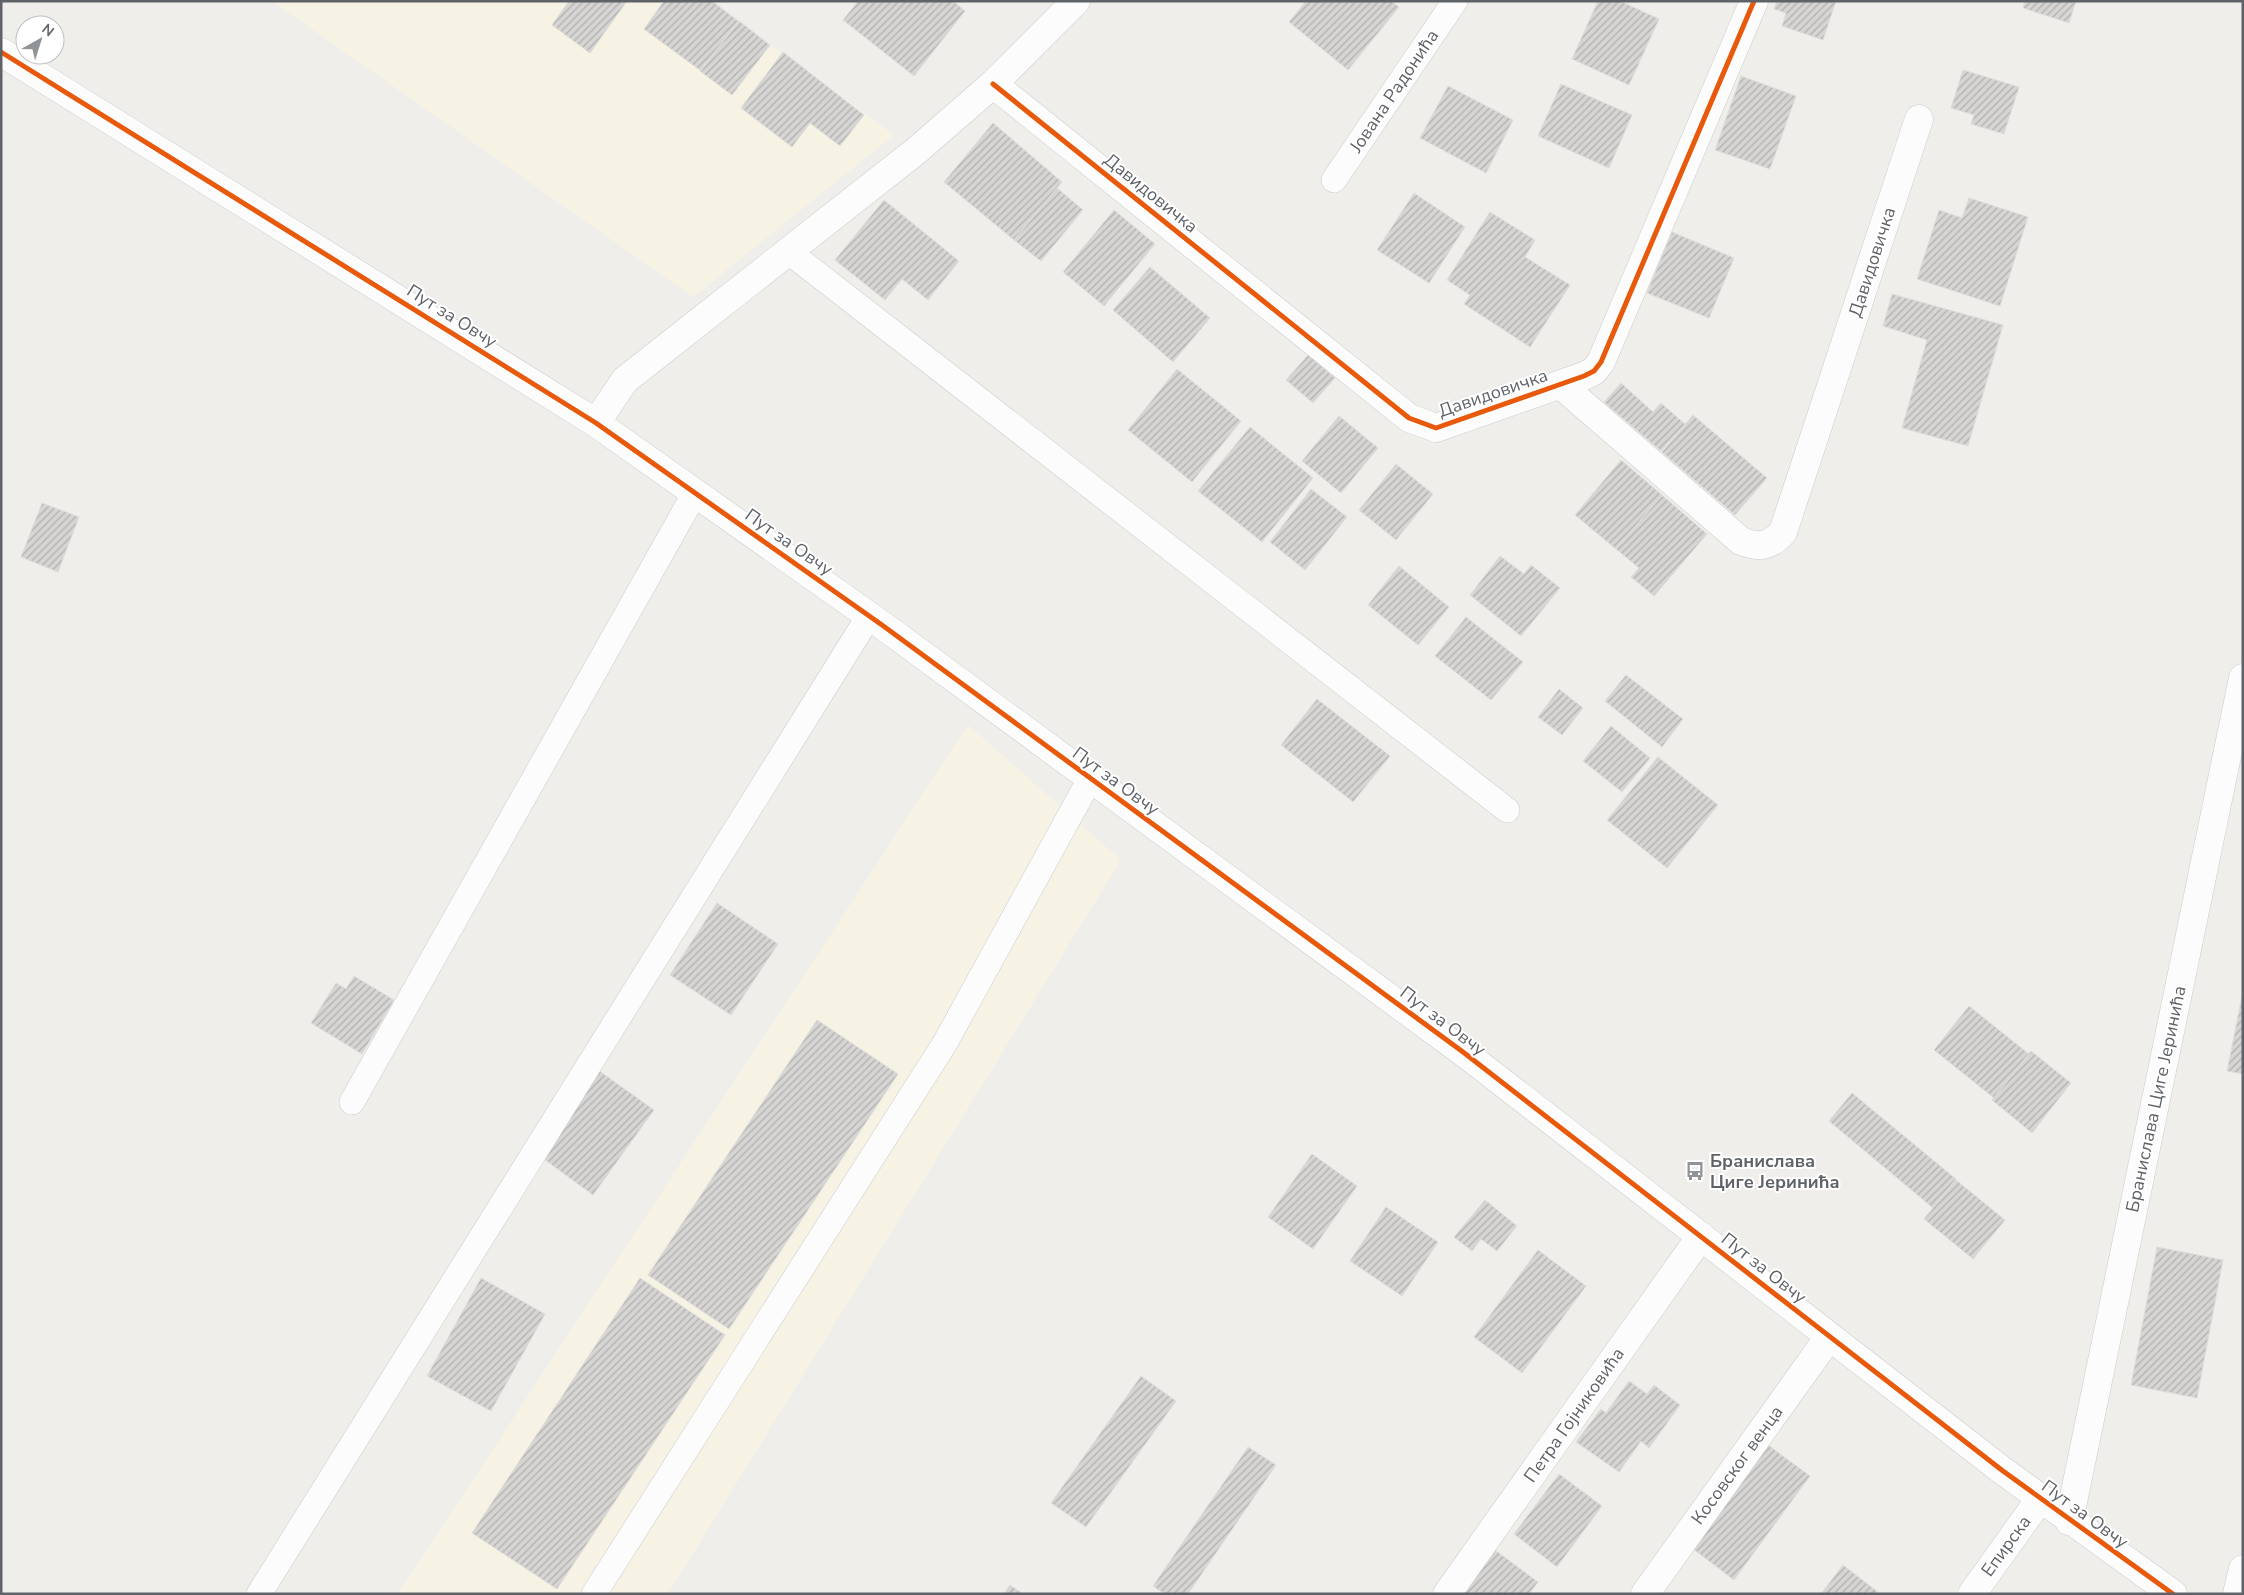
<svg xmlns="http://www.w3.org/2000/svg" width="2244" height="1595" font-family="'Nunito Sans',sans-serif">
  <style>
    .commercial { fill: #f7f3e4 }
    .building { fill: url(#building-hatch); stroke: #deddd9 }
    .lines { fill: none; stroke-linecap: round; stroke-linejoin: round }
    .service-casing { stroke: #cbcccc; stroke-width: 26 }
    .minor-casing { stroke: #cbcccc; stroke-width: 29 }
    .tertiary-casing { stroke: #cbcccc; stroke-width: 29 }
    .service { stroke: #fdfcfc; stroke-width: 25 }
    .minor { stroke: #fdfcfc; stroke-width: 28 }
    .tertiary { stroke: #fdfcfc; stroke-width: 28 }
    .cycleway-casing { stroke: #fff; stroke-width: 8 }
    .cycleway { stroke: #e8590c; stroke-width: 5 }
    .labels { text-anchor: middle; stroke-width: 4; stroke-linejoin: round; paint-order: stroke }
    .street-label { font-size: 18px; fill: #5f6368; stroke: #fff }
    .poi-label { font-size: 18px; font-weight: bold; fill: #5f6368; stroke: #fff; text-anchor: start }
  </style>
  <defs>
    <pattern id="building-hatch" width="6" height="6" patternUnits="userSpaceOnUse" patternTransform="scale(1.25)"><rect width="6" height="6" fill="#d6d5d3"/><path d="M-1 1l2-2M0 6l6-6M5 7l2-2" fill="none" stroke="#b1b0af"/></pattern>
  </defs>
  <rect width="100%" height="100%" fill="#efeeea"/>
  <path class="commercial" d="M272,1H711L894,135L693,297Z
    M968,725L1121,860L668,1594H398Z"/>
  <path class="building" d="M569,1H627L590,53L552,25Z
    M664,1H712L738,21L701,71L644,29Z
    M858,1H953L965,11L914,76L843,20Z
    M1306,1H1391L1399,7L1348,70L1289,22Z
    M1598,1H1620L1659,19L1629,85L1572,59Z
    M1777,1H1836L1823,40L1782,26L1786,13L1774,9Z
    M2025,1H2076L2069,23L2023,8Z
    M739,21L770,45L732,95L700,71Z
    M783,52L864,115L840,146L810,123L792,147L741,108Z
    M1963,70L2019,87L2004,134L1971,124L1974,115L1951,108Z
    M1741,76L1796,96L1770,169L1715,150Z
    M1561,84L1632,115L1609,168L1538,136Z
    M1448,86L1513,120L1486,173L1420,138Z
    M993,123L1062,182L1014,240L944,182Z
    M1057,188L1083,210L1041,261L1014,240Z
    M1414,193L1465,227L1429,283L1377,250Z
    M1969,198L2028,217L2000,306L1917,279L1939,210L1962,218Z
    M884,200L959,261L928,300L902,279L885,300L835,260Z
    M1114,210L1155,244L1104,306L1063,272Z
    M1490,212L1535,240L1525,257L1570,285L1530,347L1464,304L1470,295L1447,280Z
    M1672,232L1734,258L1709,318L1647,293Z
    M1150,267L1210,318L1173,362L1113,310Z
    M1892,294L2003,325L1968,446L1902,428L1927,340L1883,326Z
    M1308,355L1335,378L1313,403L1286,380Z
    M1177,369L1241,421L1192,482L1128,430Z
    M1621,383L1653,412L1661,403L1685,424L1661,451L1604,402Z
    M1693,415L1767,478L1735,515L1662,452Z
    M1339,416L1378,448L1341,493L1302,461Z
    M1250,427L1313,478L1262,542L1198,491Z
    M1621,460L1662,495L1616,549L1575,515Z
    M1396,464L1433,494L1396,540L1359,510Z
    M1311,489L1347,517L1305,570L1270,542Z
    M1662,495L1707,534L1654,596L1631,577L1639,568L1616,549Z
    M42,503L79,517L58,572L21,557Z
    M1500,556L1524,574L1531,565L1560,588L1521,636L1470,595Z
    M1399,566L1449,607L1418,645L1368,605Z
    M1466,617L1523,662L1491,700L1435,656Z
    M1626,675L1683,719L1662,747L1605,701Z
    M1559,689L1583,708L1562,735L1538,717Z
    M1317,699L1390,756L1353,802L1281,745Z
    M1611,726L1650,758L1622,792L1583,761Z
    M1658,757L1718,805L1667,868L1607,820Z
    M717,903L778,944L731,1015L670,975Z
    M354,976L394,1000L362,1054L311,1023L336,983L346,989Z
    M2242,996H2243V1074L2227,1071Z
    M1969,1006L2029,1054L1994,1098L1934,1050Z
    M817,1020L898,1074L729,1329L648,1275Z
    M2031,1051L2071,1083L2032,1133L1992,1100Z
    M598,1070L654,1110L593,1195L537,1154Z
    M1852,1093L1956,1179L1933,1208L1829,1121Z
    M1312,1154L1357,1186L1313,1249L1268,1217Z
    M1956,1180L2005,1220L1973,1259L1924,1219Z
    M1485,1200L1517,1226L1497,1251L1481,1239L1472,1251L1454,1237Z
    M1386,1207L1438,1242L1402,1296L1350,1261Z
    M2157,1247L2223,1260L2197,1398L2131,1385Z
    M1538,1250L1586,1286L1522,1373L1474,1337Z
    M481,1278L545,1314L491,1411L427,1376Z
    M640,1278L725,1335L557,1589L472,1533Z
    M1141,1376L1176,1401L1086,1527L1051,1503Z
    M1629,1381L1647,1394L1654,1385L1680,1405L1649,1448L1641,1441L1619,1472L1576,1442L1601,1409L1606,1413Z
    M1768,1445L1810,1476L1734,1580L1692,1548Z
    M1248,1447L1276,1465L1188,1594H1165L1153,1586Z
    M1559,1474L1602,1506L1557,1567L1514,1534Z
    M1495,1550L1538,1582L1529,1594H1463Z
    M1843,1565L1878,1592L1876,1594H1821Z
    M1010,1585L1023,1594H1004Z"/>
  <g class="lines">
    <g class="service-casing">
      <path id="service" d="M1334,180L1455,1
        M789,252L1507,810
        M352,1102L695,493
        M259,1594L869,616
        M594,1594L945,1043L1090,779"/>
    </g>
    <g class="minor-casing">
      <path id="minor" d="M993,84L1409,418L1436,428L1584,376L1594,371L1601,362L1754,1
        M1561,385L1741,541C1759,548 1770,547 1783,532L1919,119
        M596,423L625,380L916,151L993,84L1076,1
        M2069,1521L2243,678
        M1447,1594L1701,1236
        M1645,1594L1829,1337
        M1972,1594L2040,1499
        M2237,1594L2243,1569"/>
    </g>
    <g class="tertiary-casing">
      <path id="tertiary" d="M1,52L596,423L882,625L1463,1052L2003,1471L2173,1594"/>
    </g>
    <use href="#service" class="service"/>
    <use href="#minor" class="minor"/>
    <use href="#tertiary" class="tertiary"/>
    <g class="cycleway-casing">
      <path id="cycleway" d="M1,52L596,423L882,625L1463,1052L2003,1471L2173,1594
        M993,84L1409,418L1436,428L1584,376L1594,371L1601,362L1754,1"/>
    </g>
    <use href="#cycleway" class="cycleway"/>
  </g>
  <defs>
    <g id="bus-bare" transform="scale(1.5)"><path d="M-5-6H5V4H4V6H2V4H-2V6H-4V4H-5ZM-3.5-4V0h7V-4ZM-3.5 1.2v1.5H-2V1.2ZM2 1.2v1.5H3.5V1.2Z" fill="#919496" stroke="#fff" stroke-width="2.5" paint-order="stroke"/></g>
  </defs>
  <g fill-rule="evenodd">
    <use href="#bus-bare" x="1695" y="1171"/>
  </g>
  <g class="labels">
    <g class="street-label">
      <text transform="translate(1394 91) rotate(-56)" y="6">Јована Радонића</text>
      <text transform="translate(1151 193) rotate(39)" y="6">Давидовичка</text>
      <text transform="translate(1872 262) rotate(-72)" y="6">Давидовичка</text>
      <text transform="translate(452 316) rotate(32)" y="6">Пут за Овчу</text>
      <text transform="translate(1493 393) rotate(-19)" y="6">Давидовичка</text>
      <text transform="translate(789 542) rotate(35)" y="6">Пут за Овчу</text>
      <text transform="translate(1116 781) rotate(36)" y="6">Пут за Овчу</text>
      <text transform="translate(1443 1021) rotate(37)" y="6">Пут за Овчу</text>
      <text transform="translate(2156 1099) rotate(-78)" y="6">Бранислава Циге Јеринића</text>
      <text transform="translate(1764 1268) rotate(38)" y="6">Пут за Овчу</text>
      <text transform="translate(1574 1415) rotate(-55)" y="6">Петра Гојниковића</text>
      <text transform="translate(1737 1465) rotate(-54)" y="6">Косовског венца</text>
      <text transform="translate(2085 1514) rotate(36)" y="6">Пут за Овчу</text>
      <text transform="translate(2006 1546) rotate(-54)" y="6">Епирска</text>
    </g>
    <g class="poi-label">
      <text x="1710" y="1167">Бранислава<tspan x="1710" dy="21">Циге Јеринића</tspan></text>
    </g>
  </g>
  <rect width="2244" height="1595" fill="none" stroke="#5f6368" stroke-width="5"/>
  <g transform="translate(40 40) rotate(39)"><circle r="24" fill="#ffffff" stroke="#bfc1c3"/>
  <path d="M0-4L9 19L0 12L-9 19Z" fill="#919496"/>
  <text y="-8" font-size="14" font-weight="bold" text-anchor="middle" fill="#5f6368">N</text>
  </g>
</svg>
